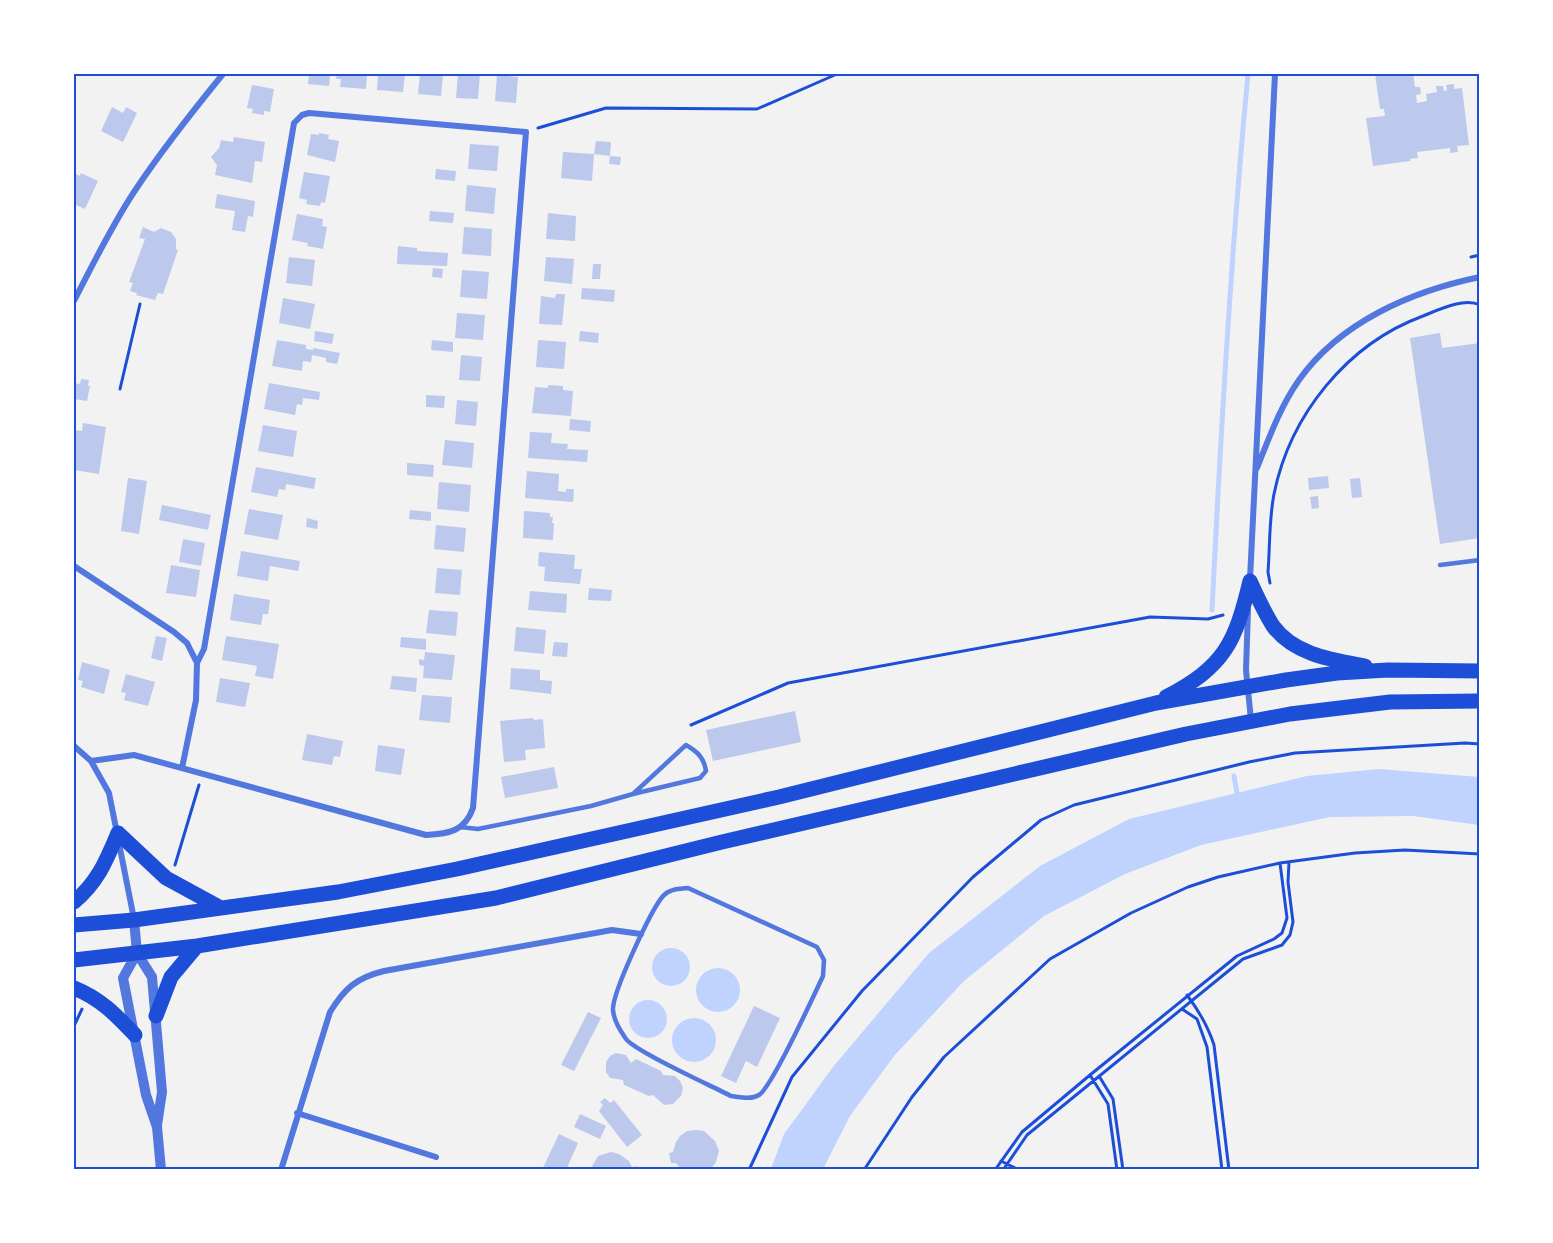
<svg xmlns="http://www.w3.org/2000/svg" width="1553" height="1243" font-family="Commissioner,sans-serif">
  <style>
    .water { fill: #bfd3fe }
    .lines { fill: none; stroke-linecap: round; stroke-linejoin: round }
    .stream { stroke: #bfd3fe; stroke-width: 5 }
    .building { fill: #bdc9ec }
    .path { stroke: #1d4ed8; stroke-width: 3 }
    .service { stroke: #5277de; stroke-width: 4.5 }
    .minor { stroke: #5277de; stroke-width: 6 }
    .tertiary { stroke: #5277de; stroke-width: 10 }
    .primary { stroke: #1d4ed8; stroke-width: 15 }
    .neatline { fill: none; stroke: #1d4ed8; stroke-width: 2 }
  </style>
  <rect width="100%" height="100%" fill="#f2f2f2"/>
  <path class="water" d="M1379,769L1479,777V825L1413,816L1330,817L1201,845L1125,874L1044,916L964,981L894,1056L850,1116L823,1169H771L784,1134L833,1067L929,953L1040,866L1129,819L1307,776Z
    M652 967a19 19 0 1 1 38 0a19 19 0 1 1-38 0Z
    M696 990a22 22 0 1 1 44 0a22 22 0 1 1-44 0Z
    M629 1019a19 19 0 1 1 38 0a19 19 0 1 1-38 0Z
    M672 1040a22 22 0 1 1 44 0a22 22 0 1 1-44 0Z"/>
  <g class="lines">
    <path class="stream" d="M1212,610C1221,431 1231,252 1248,74
      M1234,776L1237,793L1240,796"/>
  </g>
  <path class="building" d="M309,74H330L329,86L308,84Z
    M337,74H367L366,89L340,87L341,79H336Z
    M378,74H405L403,92L377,90Z
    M420,74H443L441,96L418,94Z
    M458,74H480L478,99L456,98Z
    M1375,74H1413L1415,87H1420L1421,94L1416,95L1417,103L1427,101L1426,94L1437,92L1436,86H1443L1444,91L1447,90L1446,85L1454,84V89L1462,88L1469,145L1457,146L1458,152L1450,153V148L1417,152L1418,158L1410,159V161L1373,166L1366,118L1385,116L1384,109H1380Z
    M497,75L518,77L516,103L495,101Z
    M252,85L274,89L270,112L264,111V115L252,113L253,109L247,108Z
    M112,107L123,113L126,107L137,113L123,142L101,131Z
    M319,133L329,135L328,139L339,141L335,162L307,155L311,134L319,135Z
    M234,137L265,142L262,162L255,161L252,183L215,175L217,165L211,157L219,148L221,140L233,142Z
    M596,141L611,142L610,156L594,154Z
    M470,144L499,146L497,171L468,169Z
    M563,152L594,154L592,181L561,178Z
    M610,156L621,157L620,165L609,164Z
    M436,169L456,171L455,181L435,179Z
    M304,172L330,176L325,203L321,202L320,206L306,204L307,200L299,198Z
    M74,173L80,176L81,173L98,181L85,209L74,204Z
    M467,185L496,188L494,214L465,211Z
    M217,194L255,201L253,217L248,216L245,232L232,230L235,211L215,208Z
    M430,211L454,213L453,223L429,221Z
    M548,213L576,216L575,241L546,239Z
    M297,214L323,219L322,226L327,227L323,249L307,246L308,243L292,240Z
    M143,227L154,232L161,228L171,232L176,239V249L178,250L163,294L158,293L155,300L136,295L137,293L130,291L133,283L129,282L145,239L139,238Z
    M464,227L492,229L491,256L462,254Z
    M398,246L417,248V251L448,253L447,266L397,264Z
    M289,257L315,260L312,286L286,283Z
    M546,257L574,259L572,284L544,281Z
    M593,264H601L600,279H592Z
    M433,268L443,269L442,278L432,277Z
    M462,270L489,272L487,299L460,297Z
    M582,288L615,290L614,302L581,299Z
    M556,294H565L562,325L539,324L541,296L555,298Z
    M283,298L315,304L310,329L279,323Z
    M457,313L485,315L483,340L455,338Z
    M315,331L334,334L332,344L314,341Z
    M580,331L599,333L598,343L579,341Z
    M1440,333L1442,348L1480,343V538L1440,544L1410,338Z
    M277,340L306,345V349L313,350V348L340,353L337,364L326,362V358L312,355L311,362L303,361L302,371L272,366Z
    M432,340L453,342V352L431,350Z
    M538,340L566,342L564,369L536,367Z
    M461,355L482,357L480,381L459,380Z
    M81,379L89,380L88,386H90L87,401L74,399V383L80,384Z
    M269,383L320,392L319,400L303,398L302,405L297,404L295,415L264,409Z
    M548,385L563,386V390L573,391L571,416L532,413L535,387L548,388Z
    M426,395L445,396L444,408L426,407Z
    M457,400L478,402L476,426L455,424Z
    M570,419L591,421L590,432L569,430Z
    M83,423L106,427L99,474L74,470V430L82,431Z
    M263,425L297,431L293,457L258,451Z
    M530,432L552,433L551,443L568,444L567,449L588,450L587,462L528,458Z
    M445,440L474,443L472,468L442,465Z
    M407,463L434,465L433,477L407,475Z
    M256,467L316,478L314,489L286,484L285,490L279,489L277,497L251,492Z
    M527,471L559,474L558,491L566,492V489H574L573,502L525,498Z
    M1328,476L1329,488L1309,490L1308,478Z
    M128,478L147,481L139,534L121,531Z
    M1360,478L1362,497L1352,498L1350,479Z
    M439,482L471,485L469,512L437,509Z
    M1318,496L1319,508L1312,509L1310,497Z
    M162,505L211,515L208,530L159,520Z
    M249,509L283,515L278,540L244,534Z
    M410,510L431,512V521L409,519Z
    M524,511L550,513V517H553L552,523H554L553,540L523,538Z
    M307,518L318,521L317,529L306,527Z
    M436,525L466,528L464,552L434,549Z
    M183,539L205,543L201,566L179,562Z
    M241,551L300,561L298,571L270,566L268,581L237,576Z
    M539,552L575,555L574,569H582L580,584L544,581L545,567L538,566Z
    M171,565L200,570L196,597L166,593Z
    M437,568L462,570L460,595L435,593Z
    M589,588L612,590L611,601L588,600Z
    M530,591L567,594L566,613L528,610Z
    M234,594L270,600L268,614H263L261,625L230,620Z
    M429,610L458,612L456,636L426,633Z
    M516,627L546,630L544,654L514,651Z
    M156,636L167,638L162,661L151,658Z
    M226,636L279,644L273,679L255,676L257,666L222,660Z
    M401,637L426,639V650L400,647Z
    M554,642L568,643L567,657L552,656Z
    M425,652L455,655L452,680L423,678L424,666L419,665V659L424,660Z
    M82,662L110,670L104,694L81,687L83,681L78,680Z
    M511,668L540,670V680L552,681L551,694L510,689Z
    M126,674L155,682L148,706L124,700L126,693L121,692Z
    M392,676L417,678L416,692L390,689Z
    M220,678L250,683L245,707L216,702Z
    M422,695L452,697L450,723L419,720Z
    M795,711L801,742L713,761L706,730Z
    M533,718L534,720L543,719L545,748L525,750L526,760L504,762L500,721Z
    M307,734L343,741L340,757L334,756L332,765L302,760Z
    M378,745L405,749L401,775L375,771Z
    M554,767L558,788L505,798L501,777Z
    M754,1006L780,1018L757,1067L746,1061L736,1083L721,1076Z
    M588,1012L601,1018L574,1071L561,1065Z
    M616,1053L626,1055L631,1063L636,1059L661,1071L663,1075L675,1076L680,1081L683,1088L681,1096L673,1104L664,1105L653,1095L649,1096L624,1085L623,1080L610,1078L606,1072V1062L610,1056Z
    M605,1098L610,1103L614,1100L642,1135L627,1147L599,1111L603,1105L600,1102Z
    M580,1114L606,1126L600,1139L574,1127Z
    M696,1130L704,1131L715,1141L719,1151L716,1162L710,1170H682L676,1163H671L669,1153L673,1152L676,1142L680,1136L687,1131Z
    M559,1134L578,1143L566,1170H542Z
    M611,1152L619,1154L629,1161L632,1167L637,1166L638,1170H590L598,1156Z"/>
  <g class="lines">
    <path class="path" d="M538,128L606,108L757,109L837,74
      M1471,257L1480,255
      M120,389L140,304
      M1270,583L1268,572C1270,546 1269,519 1274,494C1290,415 1347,344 1423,316C1438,310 1464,297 1480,305
      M691,725L788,683L1150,617L1208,619L1223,615
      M175,865L199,785
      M1187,995C1199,1011 1208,1026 1214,1045L1229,1170
      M1182,1009L1197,1019L1207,1047L1222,1170
      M74,1026L82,1009
      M1090,1075L1108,1104L1117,1170
      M1099,1076L1113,1099L1123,1170
      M1001,1161L1019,1170
      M749,1170L792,1077L862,991L973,877L1041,820L1074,805L1249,762L1295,753L1465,743L1480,744
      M864,1170L912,1097L944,1057L1050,959L1131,913L1188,887L1218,877L1280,863L1355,853L1405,850L1480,854
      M995,1170L1022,1132L1090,1075L1237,956L1274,939L1282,933L1287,918L1280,863
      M1003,1170L1027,1135L1243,959L1282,945L1290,935L1293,922L1288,882L1289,862"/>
    <path class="service" d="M1440,565L1480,560
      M460,827L478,829L591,806L633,794L686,745C698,752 704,758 706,771L700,778L633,794
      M688,888L817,947L824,960L823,976C814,995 772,1087 759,1095C751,1100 740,1097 731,1096C712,1086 636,1052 626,1039C620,1030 614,1021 613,1010C612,993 651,910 663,896C669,889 679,889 688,888Z"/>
    <path class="minor" d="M74,301C93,264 111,227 134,192C161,151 192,112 223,74
      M1257,468C1269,438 1280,407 1299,380C1340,322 1412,291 1480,277
      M74,566L174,632L187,643L197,663L196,700L182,768
      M1250,579L1275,74
      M1248,610L1246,670L1251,720
      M74,746L91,761L109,793L134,919
      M91,761L134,755L426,835C449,834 465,831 473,808L526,132L309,113L302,115L294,123L204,649L197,663
      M297,1113L436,1157
      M281,1170L330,1012C345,988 356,978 384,971L612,930L641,934"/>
    <path class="tertiary" d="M134,920L137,953L152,977L162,1092L157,1125
      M137,953L123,978L146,1095L157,1127L161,1170"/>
    <path class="primary" d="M1250,581C1257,596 1264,612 1273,626C1294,655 1333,660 1365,666
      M1166,697C1225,666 1235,643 1250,581
      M74,902C98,882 106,861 118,833L166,878L221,908
      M74,925L134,920L338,892L457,869L779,797L1156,703L1286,680L1337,673L1388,670L1480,671
      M74,960L197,946L496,898L722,842L1186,734L1290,714L1390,702L1480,701
      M74,988C101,999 115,1014 135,1035
      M156,1016L171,977L197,946"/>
  </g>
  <rect width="1553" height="1243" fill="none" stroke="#ffffff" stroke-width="150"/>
  <rect x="75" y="75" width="1403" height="1093" class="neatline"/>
</svg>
